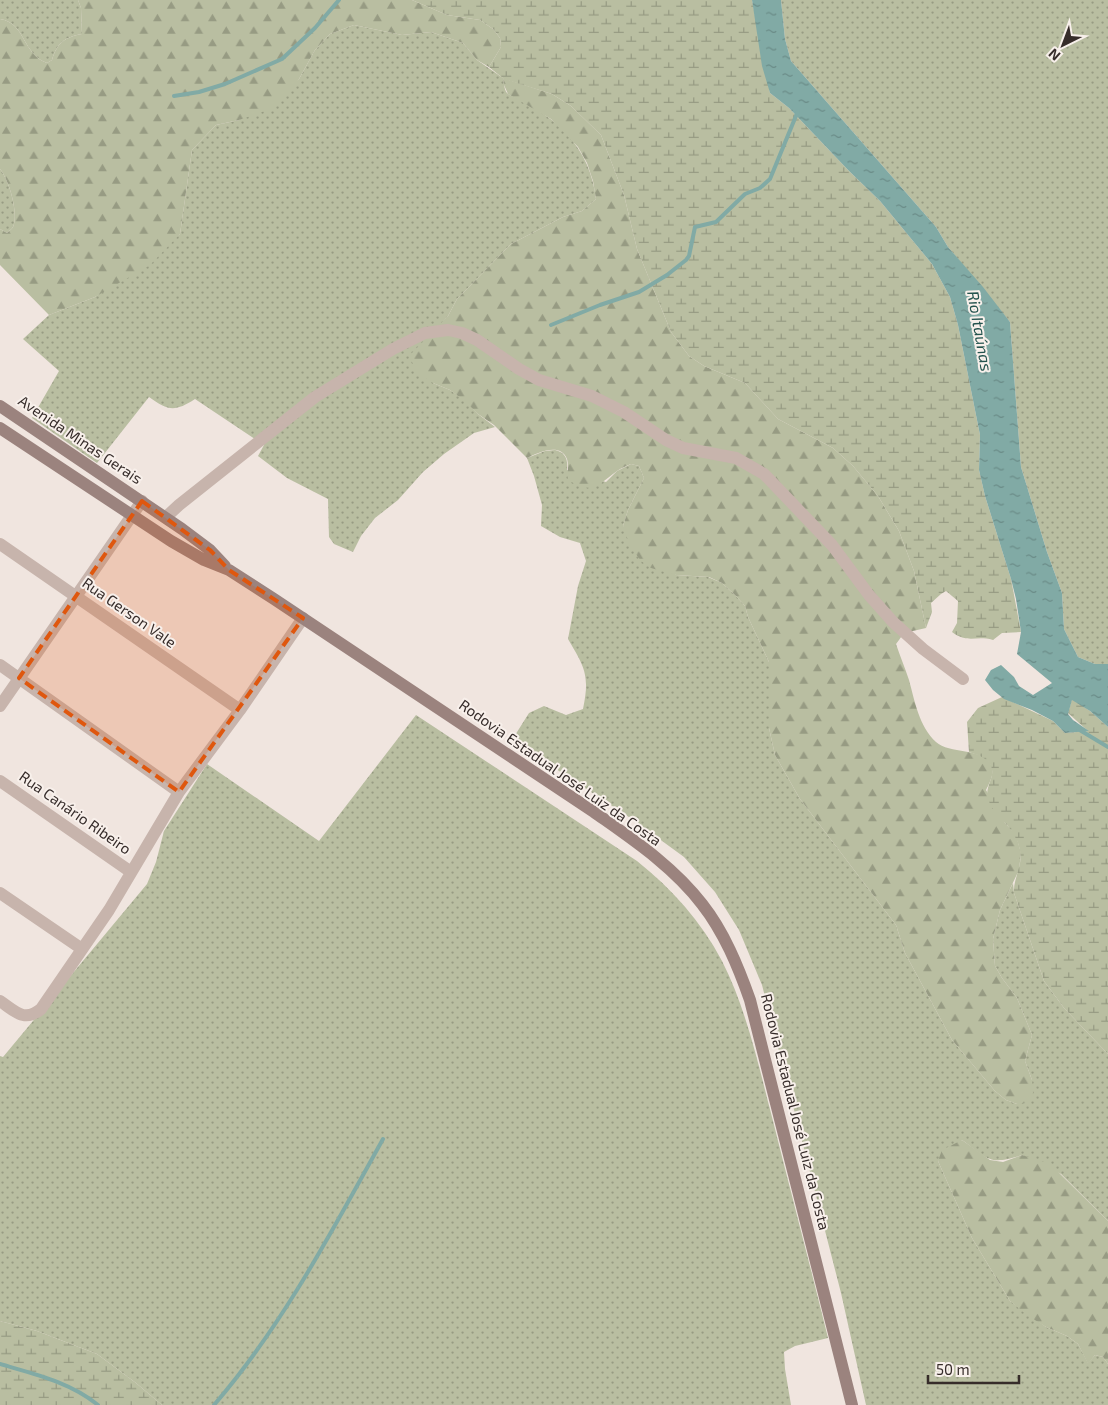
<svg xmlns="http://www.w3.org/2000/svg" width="1108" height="1405" font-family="'Exo 2',sans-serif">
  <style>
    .grass { fill: url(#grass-dots) }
    .forest { fill: url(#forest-firs) }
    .wetland { fill: url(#wetland-marsh) }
    .water { fill: url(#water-ripples) }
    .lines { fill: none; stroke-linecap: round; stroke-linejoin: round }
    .stream { stroke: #81aaa5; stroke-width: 4 }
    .street { stroke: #c7b4ac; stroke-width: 12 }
    .secondary { stroke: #9b837e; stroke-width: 12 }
    .marked { fill: #df570e; fill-opacity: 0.2; stroke: #df570e; stroke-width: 4; stroke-dasharray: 10 6; stroke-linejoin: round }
    .labels { text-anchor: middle; stroke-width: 4; stroke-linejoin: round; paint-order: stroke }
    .street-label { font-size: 15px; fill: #362c2a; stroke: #f8f0eb }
    .water-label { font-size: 16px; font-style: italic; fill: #24534e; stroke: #f8f0eb }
  </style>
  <defs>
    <pattern id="grass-dots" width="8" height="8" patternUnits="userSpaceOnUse" patternTransform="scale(1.25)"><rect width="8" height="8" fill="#b9bea1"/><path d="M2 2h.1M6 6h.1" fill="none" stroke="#979b83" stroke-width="1.8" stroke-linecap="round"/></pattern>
    <pattern id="forest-firs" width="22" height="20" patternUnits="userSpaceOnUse" patternTransform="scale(1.25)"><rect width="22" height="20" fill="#b9bea1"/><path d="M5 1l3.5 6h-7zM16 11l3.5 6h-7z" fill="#979b83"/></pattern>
    <pattern id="wetland-marsh" width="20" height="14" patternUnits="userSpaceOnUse" patternTransform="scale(1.25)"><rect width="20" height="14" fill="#b9bea1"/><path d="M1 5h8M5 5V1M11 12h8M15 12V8" fill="none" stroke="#979b83"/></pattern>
    <pattern id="water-ripples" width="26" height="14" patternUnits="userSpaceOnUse" patternTransform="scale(1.25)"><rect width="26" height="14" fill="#81aaa5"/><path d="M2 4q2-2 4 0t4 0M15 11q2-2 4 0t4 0" fill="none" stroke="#6a8b87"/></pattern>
  </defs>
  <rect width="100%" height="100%" fill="#f0e5df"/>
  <path class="grass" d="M0,0H78L81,8L82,34C65,37 57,43 52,60L47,63C22,54 26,23 0,19Z
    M781,0H1108V664H1095L1078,657L1064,629L1062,593L1047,552L1021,467L1010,322L948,247L936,227L791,61L785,39Z
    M354,25L402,35L431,32L463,43L477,60L503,78C504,83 504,89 507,93C510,96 517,98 521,100C537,110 554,119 567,134C584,153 593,174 596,199L582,211L563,217L511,244L457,299L448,316L436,330L433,383L450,390L465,400L478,414L495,427L474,433L444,454L423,472L398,500L375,518L361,536L353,552L334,544L329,537L328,499L287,478L258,456L264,445L195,399C175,412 168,411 149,397L97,463L32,418L59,371L23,339L49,315L95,297L180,234L192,150L216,125L239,120L299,79L315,50L330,34Z
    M0,169C9,180 19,213 13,227C12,229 9,231 7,233L0,229Z
    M555,450C566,453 568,459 567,470L606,482L617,471L631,464L639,466L644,478L628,510L623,526L676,575L708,577L722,583L736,596L745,606L748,617L769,662V728L775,755L800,799L896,925L905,953L952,1040L995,1091L1006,1100L1017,1104L1032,1080L1025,1061L1032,1035L1017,998L1002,978L995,966L993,939L1000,910L1013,883L1014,893L1044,981L1064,1008L1108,1054V1221L1061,1174L1022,1155C989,1166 988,1159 962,1140L938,1161L972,1238L1010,1301L1046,1327L1067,1336L1078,1344L1088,1363L1095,1355L1103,1357L1108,1364V1405H866L841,1293L762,985L739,930L715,892L684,857L632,819L512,740L529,713L544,706L566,715L583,709C590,675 585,668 568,639L578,586L586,561L580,543L560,537L541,526L542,505L534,476L527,458L545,451Z
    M416,715L637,861C672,889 701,921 722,961C747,1010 759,1068 773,1121C791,1193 810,1265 828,1338L795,1346L784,1352L785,1369L791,1405H162L136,1383L97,1354L37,1331L0,1321V1056L3,1057L147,884L156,862L164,831L207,764L319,841Z"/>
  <path class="forest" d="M78,0H412L447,15L480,20L493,29L500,38L501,47L489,67L477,60L463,43L431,32L402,35L354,25L330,34L315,50L299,79L273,108L239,120L216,125L192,150L180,234L150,265L95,297L49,315L0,265V229L7,233C9,231 12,229 13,227C19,213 9,180 0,169V19C26,23 22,54 47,63L52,60C57,43 65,37 82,34L81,8Z
    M503,78L552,94L571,106L601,135L624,195L637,249L671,332L689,356L704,366L745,383L778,419L833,448L853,466L878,496L899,531L914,571L926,628L904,633L896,644C900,656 905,668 909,680C915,702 919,726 936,742C950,755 988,747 992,768C994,775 989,784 986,790L1005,823L1016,835L1021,853L1019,870L1000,910L993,939L995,966L1002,978L1017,998L1032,1035L1025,1061L1032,1080L1033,1093L1031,1099L1026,1103L1017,1104L1006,1100L995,1091L952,1040L905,953L896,925L800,799L775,755L769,728V662L748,617L745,606L736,596L722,583L709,577L676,575L651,568L641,561L630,546L623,526L628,510L644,478L639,466L631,464C626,466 621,468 617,471C596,486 594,495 568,480C567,474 569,465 567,459C560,442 538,453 527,458L494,425L478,414L465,401L450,390L433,383L417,372L409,356L448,316L457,299L511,244L563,217L582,211L596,199L593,181L587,163L578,147L551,119L508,94L504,85Z
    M962,1140L990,1160L1003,1162L1022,1155L1050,1164L1108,1221V1364L1103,1357L1095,1355L1088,1364L1078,1344L1067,1336L1046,1327L1027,1315L1010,1301L972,1238L938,1161L942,1150Z"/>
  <path class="wetland" d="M412,0H752L770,93L789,108L849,171L880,201L932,264L950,297L958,325L980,435L979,470L985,496L1011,579L1021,632L1002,633L993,640C976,635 968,644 952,632L957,623L958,601L946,591L941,594L931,603L932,612L926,628L914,571L899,531L878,496L853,466L833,448L778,419L745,383L704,366L689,356L671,332L637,249L624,195L601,135L571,106L552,94L504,79L489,67L501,47L500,38L493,29L480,20L447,15Z
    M1002,697L1053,721L1065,733L1088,731L1068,713L1072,699L1090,711L1108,727V1054L1064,1008L1044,981L1014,893C1013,878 1023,866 1020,851C1015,824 996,821 988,799C984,787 996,777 991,766C987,757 977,755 969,752L967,722L978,708Z
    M0,1321L37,1331L97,1354L136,1383L162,1405H0Z"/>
  <path class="water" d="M752,0H781L785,39L791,61L936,227L948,247L983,287L1010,322L1021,467L1047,552L1062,593L1064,629L1078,657L1095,664H1108V727L1090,711L1072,700L1068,714L1073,720L1089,731L1065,733L1053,721L1032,710L1004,699L993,690L985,680L991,670L1001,665L1014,677L1019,686L1033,695L1052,683L1017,654L1021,632L1016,599L1011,579L985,496L979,470L980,435L958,325L950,297L932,264L880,201L849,171L789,108L770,93L762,66Z"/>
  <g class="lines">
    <path class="stream" d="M174,96L199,92L225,84L282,59L315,28L339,0
      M551,325L600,305L639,292L667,275L686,260L689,256L695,227L716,222L745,194L760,188L770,179L798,111
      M1078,729L1108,747
      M0,1364C34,1374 70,1382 98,1405
      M214,1405C283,1325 332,1231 383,1139"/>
    <path class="street" d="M166,517L179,505L315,397L393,349L425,333L448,330L462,333L477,340L519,369L539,380L592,396L624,412L666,440L683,448L736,458L764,474L832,545L869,595L893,622L923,649L963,679
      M0,544L240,710
      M0,665L179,792
      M0,706L142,501
      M0,781L131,872
      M0,893L82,949
      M0,1001C15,1011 24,1023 41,1009L109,910L179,792L240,710L303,618"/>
    <path class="secondary" d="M0,406L182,529L210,550L225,566
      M0,428L171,541L204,560L229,570L274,599L594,812C632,839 673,866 702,904C724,932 738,966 750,1000L852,1405"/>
  </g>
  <path class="marked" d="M142,501L210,550L229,570L303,618L179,792L19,678Z"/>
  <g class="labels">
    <g class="street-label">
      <text transform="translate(80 440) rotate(34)" y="5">Avenida Minas Gerais</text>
      <text transform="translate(129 613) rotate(35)" y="5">Rua Gerson Vale</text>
      <text transform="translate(560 773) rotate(35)" y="5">Rodovia Estadual José Luiz da Costa</text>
      <text transform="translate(75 813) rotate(35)" y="5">Rua Canário Ribeiro</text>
      <text transform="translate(795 1112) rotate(76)" y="5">Rodovia Estadual José Luiz da Costa</text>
    </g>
    <g class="water-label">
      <text transform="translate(980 331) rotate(80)" y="6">Rio Itaúnas</text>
    </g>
  </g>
  <g transform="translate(1063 45) rotate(222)" stroke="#f8f0eb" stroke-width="4" paint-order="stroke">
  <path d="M0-4L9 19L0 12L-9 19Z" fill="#362c2a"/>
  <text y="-8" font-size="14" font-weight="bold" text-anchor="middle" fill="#362c2a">N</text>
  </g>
  <path d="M928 1375v8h91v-8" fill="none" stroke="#362c2a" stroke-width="2.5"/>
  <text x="936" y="1375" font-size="15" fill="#362c2a" stroke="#f8f0eb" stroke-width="4" paint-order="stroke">50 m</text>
</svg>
